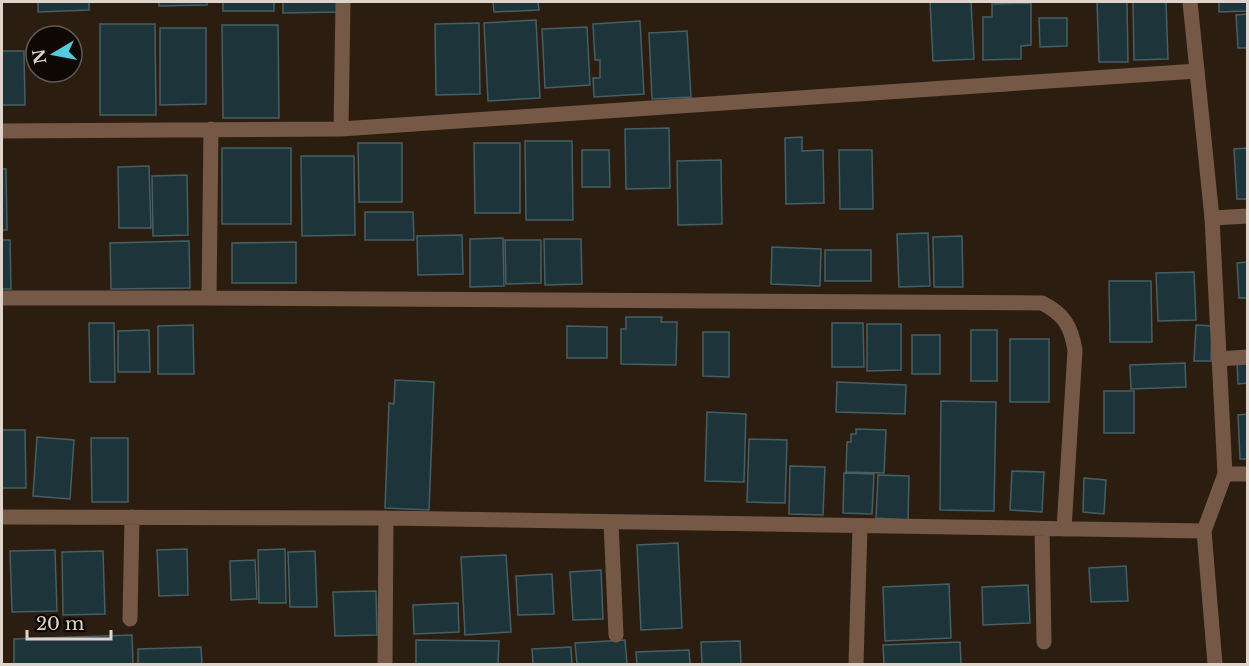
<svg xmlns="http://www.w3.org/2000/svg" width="1249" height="666" font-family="'Libre Baskerville',serif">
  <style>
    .building { fill: #1d353a; stroke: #455f64; stroke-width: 1.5 }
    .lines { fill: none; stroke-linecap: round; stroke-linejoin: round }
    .minor { stroke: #755946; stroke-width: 15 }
    .tertiary { stroke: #755946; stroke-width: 15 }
  </style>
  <rect width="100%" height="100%" fill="#2c1d11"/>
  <path class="building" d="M38,2H89V10L38,12Z
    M159,2H207V5L159,6Z
    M223,2H274V11H223Z
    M283,2H339V12L283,13Z
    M493,2H538L539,10L494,12Z
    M930,2H971L974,59L933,61Z
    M1097,2H1127L1128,62H1099Z
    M1133,2H1166L1168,59L1134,60Z
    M1219,2H1248V11L1219,12Z
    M1031,3V45L1021,46V59L983,60V17H992V4Z
    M1248,14V48H1238L1236,15Z
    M1039,18H1067V46L1040,47Z
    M536,20L540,98L488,101L484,23Z
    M640,21L644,94L594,97L593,78H600V60H595L593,24Z
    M479,23L480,94L436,95L435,24Z
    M100,24H155L156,115H100Z
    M222,25H278L279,118H223Z
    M587,27L590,85L545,88L542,29Z
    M160,28H206V104L160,105Z
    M687,31L691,97L652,99L649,33Z
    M2,51H24L25,105H2Z
    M669,128L670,188L626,189L625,129Z
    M802,137V151L823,150L824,203L786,204L785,138Z
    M525,141H572L573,220H526Z
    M358,143H402V202H359Z
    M474,143H520V213H475Z
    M222,148H291V224H222Z
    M1248,148V199H1237L1234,149Z
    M582,150H609L610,187H582Z
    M839,150H872L873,209H840Z
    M301,156H354L355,235L302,236Z
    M721,160L722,224L678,225L677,161Z
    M149,166L151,228H119L118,167Z
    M2,169H6L7,230H2Z
    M187,175L188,235L153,236L152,176Z
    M365,212H413L414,240H365Z
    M928,233L930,286L899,287L897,234Z
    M462,235L463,274L418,275L417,236Z
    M962,236L963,287H934L933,237Z
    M503,238L504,286L470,287V239Z
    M544,239H581L582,284L545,285Z
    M2,240H10L11,289H2Z
    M505,240H541V283L506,284Z
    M189,241L190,288L111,289L110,243Z
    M296,242V283H232V243Z
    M772,247L821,249L820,286L771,284Z
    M825,250H871V281H825Z
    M1248,262V298H1239L1237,263Z
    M1194,272L1196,320L1158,321L1156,273Z
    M1109,281H1151L1152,342H1110Z
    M626,317H662L661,322H677L676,365L621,364V329H626Z
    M89,323H114L115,382H90Z
    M832,323H863L864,367H832Z
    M867,324H901V370L867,371Z
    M193,325L194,374H158V326Z
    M1196,325L1212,326L1211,361H1194Z
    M567,326L607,327V358H567Z
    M149,330L150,372H118V331Z
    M971,330H997V381H971Z
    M703,332H729V377L703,376Z
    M912,335H940V374H912Z
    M1010,339H1049V402H1010Z
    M1248,360V383L1238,384L1237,361Z
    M1185,363L1186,387L1131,389L1130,365Z
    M395,380L434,382L429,510L385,508L389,403L394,404Z
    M837,382L906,385L905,414L836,412Z
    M1104,391H1134V433H1104Z
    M941,401L996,402L994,511L940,510Z
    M707,412L746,414L744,482L705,481Z
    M1248,414V459H1240L1238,415Z
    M856,429L886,430L884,473L846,472L847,442H851V434H856Z
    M2,430H25L26,488H2Z
    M37,437L74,440L70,499L33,496Z
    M91,438H128V502H92Z
    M749,439L787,440L785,503L747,502Z
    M790,466L825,467L823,515L789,514Z
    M1012,471L1044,472L1042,512L1010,510Z
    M844,473L874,474L872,514L843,513Z
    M878,475L909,476L908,520L876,518Z
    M1084,478L1106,480L1104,514L1083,512Z
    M678,543L682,628L641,630L637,545Z
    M187,549L188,595L159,596L157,550Z
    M285,549L286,603H259L258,550Z
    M55,550L57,611L12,612L10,551Z
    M103,551L105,614L63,615L62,552Z
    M315,551L317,607H290L288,552Z
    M506,555L511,632L465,635L461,557Z
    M255,560L257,599L231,600L230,561Z
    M1126,566L1128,601L1091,602L1089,568Z
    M601,570L603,619L573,620L570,572Z
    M552,574L554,614L518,615L516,576Z
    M949,584L951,638L885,641L883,587Z
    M1028,585L1030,623L983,625L982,587Z
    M376,591L377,635L335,636L333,592Z
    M458,603L459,632L414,634L413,605Z
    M132,635L133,664H14V639Z
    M416,640L499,641L498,664H416Z
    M625,640L627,664H577L575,643Z
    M740,641L741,664H702L701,642Z
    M960,642L961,664H884L883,645Z
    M201,647L202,664H138V649Z
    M571,647L572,664H533L532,649Z
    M689,650L690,664H637L636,652Z"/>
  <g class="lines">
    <path class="minor" d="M211,129L209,298L1042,303C1064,314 1071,326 1075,350L1064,529
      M341,129L343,2
      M2,131L341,129L1197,71
      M1212,218L1248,216
      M2,298H209
      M1219,359L1248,357
      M1225,474H1248
      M2,517L386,518L1204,531
      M611,522L616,635
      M1042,529L1044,642
      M130,619L132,517
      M385,664L386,518
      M856,664L860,526"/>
    <path class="tertiary" d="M1190,2L1212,218L1225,474L1204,531L1215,664"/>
  </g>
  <rect width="1249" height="666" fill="none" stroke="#dfd4cc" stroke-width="6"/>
  <g transform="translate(54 54) rotate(260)"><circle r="28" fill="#0f0905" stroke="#625a55" stroke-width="1.5"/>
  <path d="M0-4.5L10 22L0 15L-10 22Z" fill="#55cadf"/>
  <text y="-9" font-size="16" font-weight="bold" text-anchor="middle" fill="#dfd4cc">N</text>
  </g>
  <path d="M27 630v9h84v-9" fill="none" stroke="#dfd4cc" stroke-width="3"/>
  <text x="36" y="630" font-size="18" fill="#dfd4cc" stroke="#0f0905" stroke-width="4.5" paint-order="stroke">20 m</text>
</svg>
